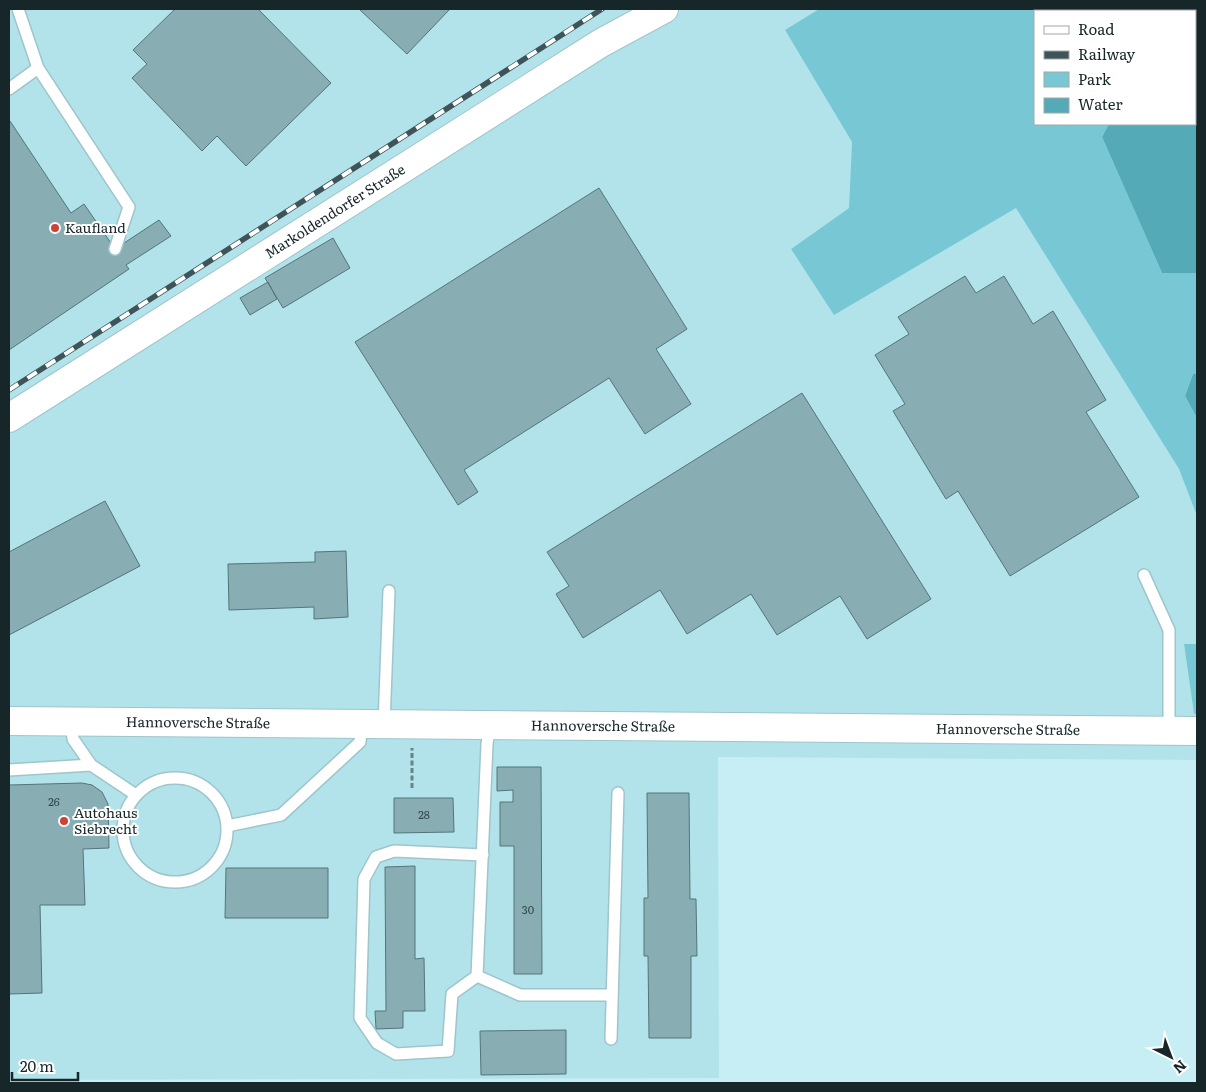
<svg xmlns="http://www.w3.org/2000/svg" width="1206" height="1092" font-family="Literata,serif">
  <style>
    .built { fill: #b2e3eb }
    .green { fill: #77c8d4 }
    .water { fill: #54aab6 }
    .building { fill: #88aeb4; stroke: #51757b }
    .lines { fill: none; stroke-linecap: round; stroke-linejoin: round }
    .lane-casing { stroke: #9ec5cb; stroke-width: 14 }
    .secondary-casing { stroke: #9ec5cb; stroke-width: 30 }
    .path { stroke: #688388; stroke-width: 3; stroke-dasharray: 5 2.5; stroke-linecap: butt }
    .lane { stroke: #fff; stroke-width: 11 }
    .secondary { stroke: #fff; stroke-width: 28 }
    .rail-casing { stroke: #3f5458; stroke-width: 5.5 }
    .rail { stroke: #fff; stroke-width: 4; stroke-dasharray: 11; stroke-linecap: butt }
    .poi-dot { fill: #cf4137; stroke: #fff; stroke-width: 2 }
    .labels { text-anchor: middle; stroke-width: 4; stroke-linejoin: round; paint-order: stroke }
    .number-label { font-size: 11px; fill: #33484c }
    .street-label { font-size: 14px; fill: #172629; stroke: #fff }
    .poi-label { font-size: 14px; fill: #172629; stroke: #fff; text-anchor: start }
  </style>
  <rect width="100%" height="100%" fill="#c6eef4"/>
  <path class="built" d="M9,9H819L785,30L852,142L849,208L791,249L834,314L1016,207L1179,469L1197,516V644L1184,645L1194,714H1197V760L718,757L719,1078L9,1080Z"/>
  <path class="green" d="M819,9H1197V93H1195V11H1035V124H1109L1102,137L1162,273H1197V374H1193L1185,396L1197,418V516L1179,469L1016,208L834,315L791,249L849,208L852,142L785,30Z
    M1184,644H1197V714H1194Z"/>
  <path class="water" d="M1195,93H1197V273H1162L1102,137L1109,124H1195Z
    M1193,374H1197V418L1185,396Z"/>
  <path class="building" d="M175,9H258L331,83L246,166L217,136L202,151L132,78L147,64L133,50Z
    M359,9H450L407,54Z
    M10,121L71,213L84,204L115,249L159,220L171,236L126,265L129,269L9,350V122Z
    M599,188L687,329L656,349L691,404L645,434L609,378L464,470L478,492L458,505L355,342Z
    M333,238L350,268L283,308L265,278Z
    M965,276L976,293L1004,276L1033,324L1053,311L1106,400L1086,412L1139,497L1010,576L958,491L946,499L893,411L905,404L875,355L909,334L898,317Z
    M268,282L277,299L250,315L240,298Z
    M802,393L931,599L867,639L840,596L777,635L751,594L687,634L660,590L583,638L556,594L569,586L547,552Z
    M105,501L140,566L9,635V552Z
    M346,551L348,617L314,619V607L229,610L228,564L315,562V552Z
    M497,767H541L542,974H514V846H500V802H513V790L497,791Z
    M82,783L92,785L102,792L108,804L109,848L83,849L85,905H40L42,993L9,994V785Z
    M647,793H689L690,899H696L697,956H691V1038H649L648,956H644V898H648Z
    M394,798H453L454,832L394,833Z
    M415,866V959L424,958L425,1011H403V1028L376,1029L375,1011H386L385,867Z
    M226,868H328V918H225Z
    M566,1030V1074L481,1075L480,1031Z"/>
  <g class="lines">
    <g class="lane-casing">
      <path id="lane" d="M38,68L129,207L115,249
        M9,89L38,68L18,9
        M1144,575L1169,630V731
        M71,721L73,739L91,765L136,795
        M384,724L389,591
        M9,770L91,765
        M123 830a52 52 0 1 1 104 0a52 52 0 1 1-104 0Z
        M227,826L281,815L360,742L362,724
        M483,855L394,851L376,857L364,879L360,1018L377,1043L396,1054L448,1051L452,994L477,976L487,744L490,725
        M477,976L520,995H612
        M611,1039L618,793"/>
    </g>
    <g class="secondary-casing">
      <g id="secondary">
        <path id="s1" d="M9,418L601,43L664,9"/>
        <path id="s2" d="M9,721L1197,731"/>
      </g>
    </g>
    <path class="path" d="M412,788V748"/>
    <use href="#lane" class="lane"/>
    <use href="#secondary" class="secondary"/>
    <g class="rail-casing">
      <path id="rail" d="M9,390L602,9"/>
    </g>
    <use href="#rail" class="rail"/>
  </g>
  <g class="poi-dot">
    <circle cx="55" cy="228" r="5"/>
    <circle cx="64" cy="821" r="5"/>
  </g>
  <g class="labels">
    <g class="number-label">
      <text x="54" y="806">26</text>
      <text x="424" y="819">28</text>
      <text x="528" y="914">30</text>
    </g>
    <g class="street-label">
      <text dy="5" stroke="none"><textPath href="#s1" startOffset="386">Markoldendorfer Straße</textPath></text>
      <text dy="5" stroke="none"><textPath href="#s2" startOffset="189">Hannoversche Straße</textPath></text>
      <text dy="5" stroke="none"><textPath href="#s2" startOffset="594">Hannoversche Straße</textPath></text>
      <text dy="5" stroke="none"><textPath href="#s2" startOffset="999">Hannoversche Straße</textPath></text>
    </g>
    <g class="poi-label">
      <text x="65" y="233">Kaufland</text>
      <text x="74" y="818">Autohaus<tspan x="74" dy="16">Siebrecht</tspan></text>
    </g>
  </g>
  <rect width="1206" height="1092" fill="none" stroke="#172629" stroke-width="20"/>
  <rect x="1034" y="10" width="162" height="115" fill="#ffffff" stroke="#a2a8a9"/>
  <rect x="1044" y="26" width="25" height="8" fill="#ffffff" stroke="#a2a8a9"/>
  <text x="1078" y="35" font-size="15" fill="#172629">Road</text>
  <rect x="1044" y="51" width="25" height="8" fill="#3f5458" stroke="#a2a8a9"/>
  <text x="1078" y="60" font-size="15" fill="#172629">Railway</text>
  <rect x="1044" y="72" width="25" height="15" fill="#77c8d4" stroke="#a2a8a9"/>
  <text x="1078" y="85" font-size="15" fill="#172629">Park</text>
  <rect x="1044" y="98" width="25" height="15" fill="#54aab6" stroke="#a2a8a9"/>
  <text x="1078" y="110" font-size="15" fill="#172629">Water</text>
  <g transform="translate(1171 1057) rotate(138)" stroke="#ffffff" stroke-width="4" paint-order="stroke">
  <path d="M0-4L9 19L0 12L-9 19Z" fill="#172629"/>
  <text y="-8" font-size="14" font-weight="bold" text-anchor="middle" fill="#172629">N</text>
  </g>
  <path d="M12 1072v8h66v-8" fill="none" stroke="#172629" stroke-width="2.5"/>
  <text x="20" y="1072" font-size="15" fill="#172629" stroke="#ffffff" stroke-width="4" paint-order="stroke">20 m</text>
</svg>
